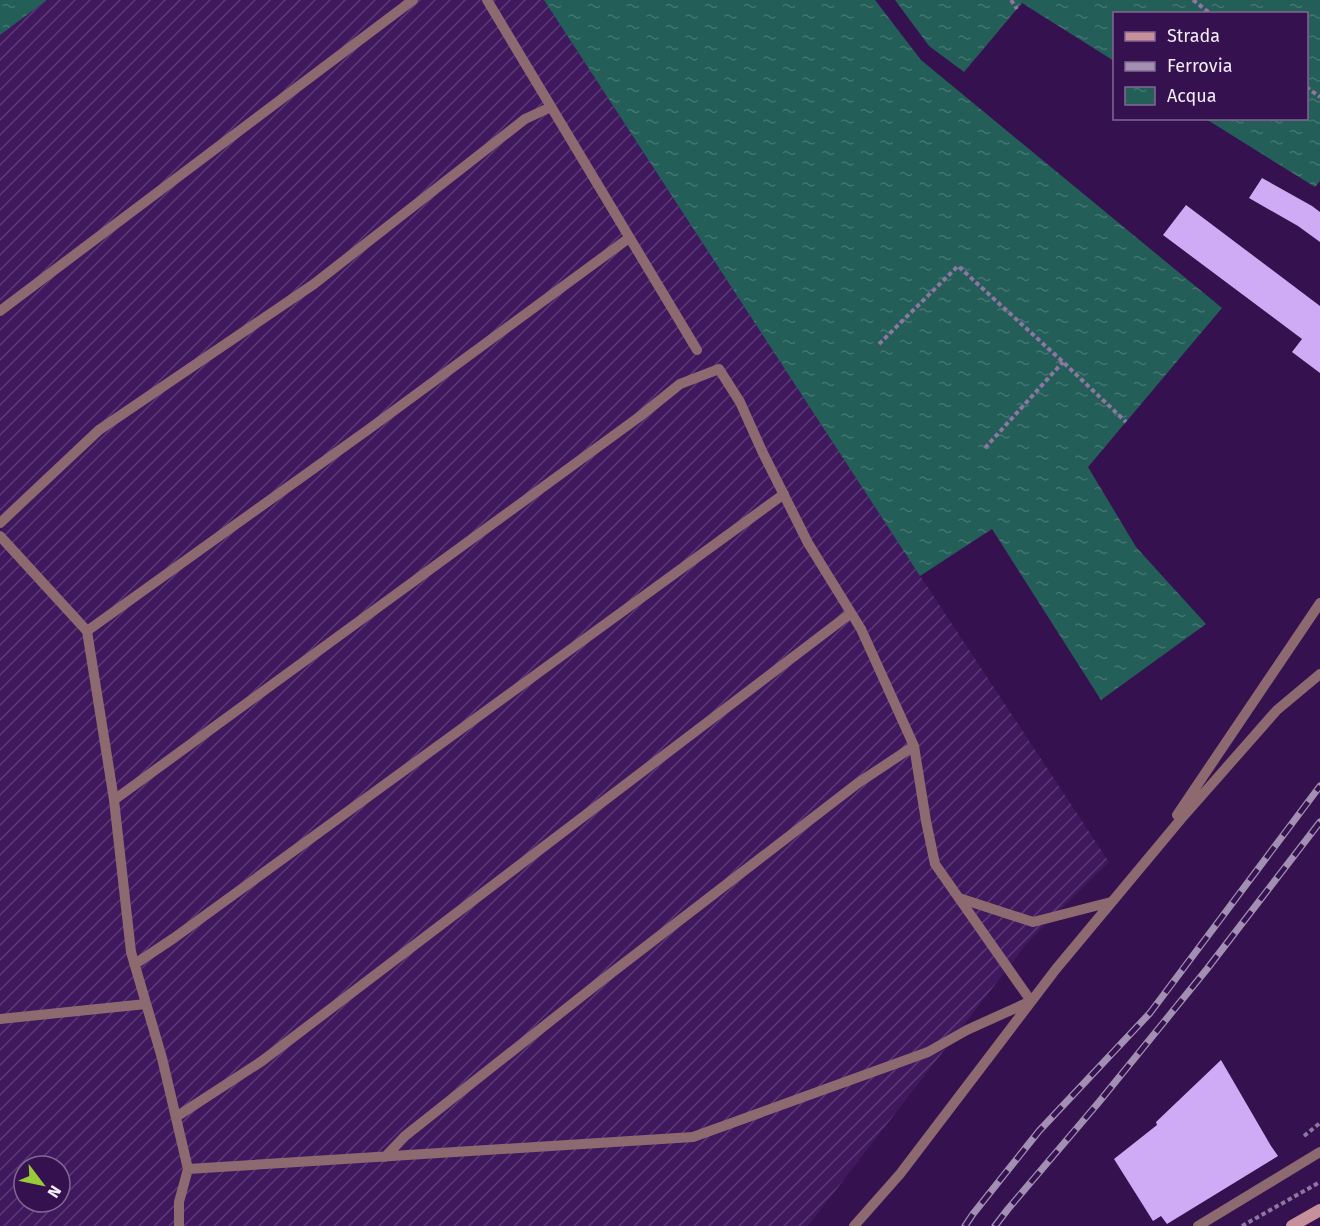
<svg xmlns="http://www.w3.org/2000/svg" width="1320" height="1226" font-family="'Fira Sans',sans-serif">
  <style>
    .industrial { fill: url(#industrial-furrows); fill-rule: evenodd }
    .water { fill: url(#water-ripples) }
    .building { fill: #d0abf5 }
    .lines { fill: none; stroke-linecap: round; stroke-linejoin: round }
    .path { stroke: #8d769f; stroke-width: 4; stroke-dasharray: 4.5 3; stroke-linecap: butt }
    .lane { stroke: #8d6a70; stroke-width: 10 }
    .secondary { stroke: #c8909a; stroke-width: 12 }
    .rail-casing { stroke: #a28fb2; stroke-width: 7 }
    .rail { stroke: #35114f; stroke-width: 4.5; stroke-dasharray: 14; stroke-linecap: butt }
  </style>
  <defs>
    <pattern id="industrial-furrows" width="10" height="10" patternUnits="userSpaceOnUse" patternTransform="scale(1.5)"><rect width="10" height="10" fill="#40185d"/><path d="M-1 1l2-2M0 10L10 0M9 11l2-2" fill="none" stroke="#5c3a75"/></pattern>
    <pattern id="water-ripples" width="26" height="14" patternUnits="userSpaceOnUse" patternTransform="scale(1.5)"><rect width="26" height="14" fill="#245e59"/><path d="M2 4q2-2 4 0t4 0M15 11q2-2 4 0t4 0" fill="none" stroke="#447572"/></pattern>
  </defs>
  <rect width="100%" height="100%" fill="#35114f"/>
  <path class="industrial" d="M47,0H544L913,565L1109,862L1028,942L808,1226H0V35ZM24,1166H60V1202H24Z"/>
  <path class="water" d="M0,0H47L0,35Z
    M544,0H875L921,60L1222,308L1088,467L1136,547L1206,624L1101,700L992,529L920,576Z
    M895,0H1320V181L1315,187L1206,119L1306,118V14H1114V61L1022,3L964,72L929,46Z"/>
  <path class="building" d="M1262,178L1312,206L1320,212V242L1298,226L1249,198Z
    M1186,205L1320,306V373L1292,352L1302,339L1163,235Z
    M1221,1060L1271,1146L1278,1156L1167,1224L1161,1216L1153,1221L1114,1159L1157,1125L1156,1122Z"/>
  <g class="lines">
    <path class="path" d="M1011,0L1017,9
      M1193,0L1211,14
      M1306,87L1320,97
      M879,344L958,266L1063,362L1126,422
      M985,448L1063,362
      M1304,1136L1320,1123
      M1242,1226L1320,1182"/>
    <path class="lane" d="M487,0L697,350
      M0,311L413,0
      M719,369L740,402L762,451L808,543L861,629L914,746L926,821L935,864L1031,1001L967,1030L928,1052L693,1137L188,1169L162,1058L131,952L114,800L639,417L680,384Z
      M0,523L99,430L314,284L525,119L551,107
      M0,536L87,631
      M114,800L87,631L369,429L629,238
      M1177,815L1320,603
      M959,898L1033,922L1111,902
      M135,964L174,938L784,494
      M0,1019L146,1004
      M176,1117L262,1061L851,613
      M385,1157L405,1136L601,981L858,783L914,746
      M179,1226V1202L188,1169
      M854,1226L900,1174L1056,969L1181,819L1277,710L1320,674
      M1198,1226L1320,1152"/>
    <path class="secondary" d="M1292,1226L1320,1210"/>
    <g class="rail-casing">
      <path id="rail" d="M965,1226L973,1214L1039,1131L1150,1013L1320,786
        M995,1226L1008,1209L1099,1102L1207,969L1320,822"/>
    </g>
    <use href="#rail" class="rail"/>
  </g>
  <rect x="1113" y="12" width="195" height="108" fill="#35114f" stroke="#816893" stroke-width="1.5"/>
  <rect x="1125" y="32" width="30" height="9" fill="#c8909a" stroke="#816893" stroke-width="1.5"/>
  <text x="1167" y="42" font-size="18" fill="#f2ebfa">Strada</text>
  <rect x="1125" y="62" width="30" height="9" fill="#a28fb2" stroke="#816893" stroke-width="1.5"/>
  <text x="1167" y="72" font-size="18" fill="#f2ebfa">Ferrovia</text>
  <rect x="1125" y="87" width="30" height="18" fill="url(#water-ripples)" stroke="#816893" stroke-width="1.5"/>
  <text x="1167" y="102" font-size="18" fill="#f2ebfa">Acqua</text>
  <g transform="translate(42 1184) rotate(122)"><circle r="28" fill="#35114f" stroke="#816893" stroke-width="1.5"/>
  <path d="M0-4.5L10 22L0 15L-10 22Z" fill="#98cb37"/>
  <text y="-9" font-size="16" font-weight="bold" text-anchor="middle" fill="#f2ebfa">N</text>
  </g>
</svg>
